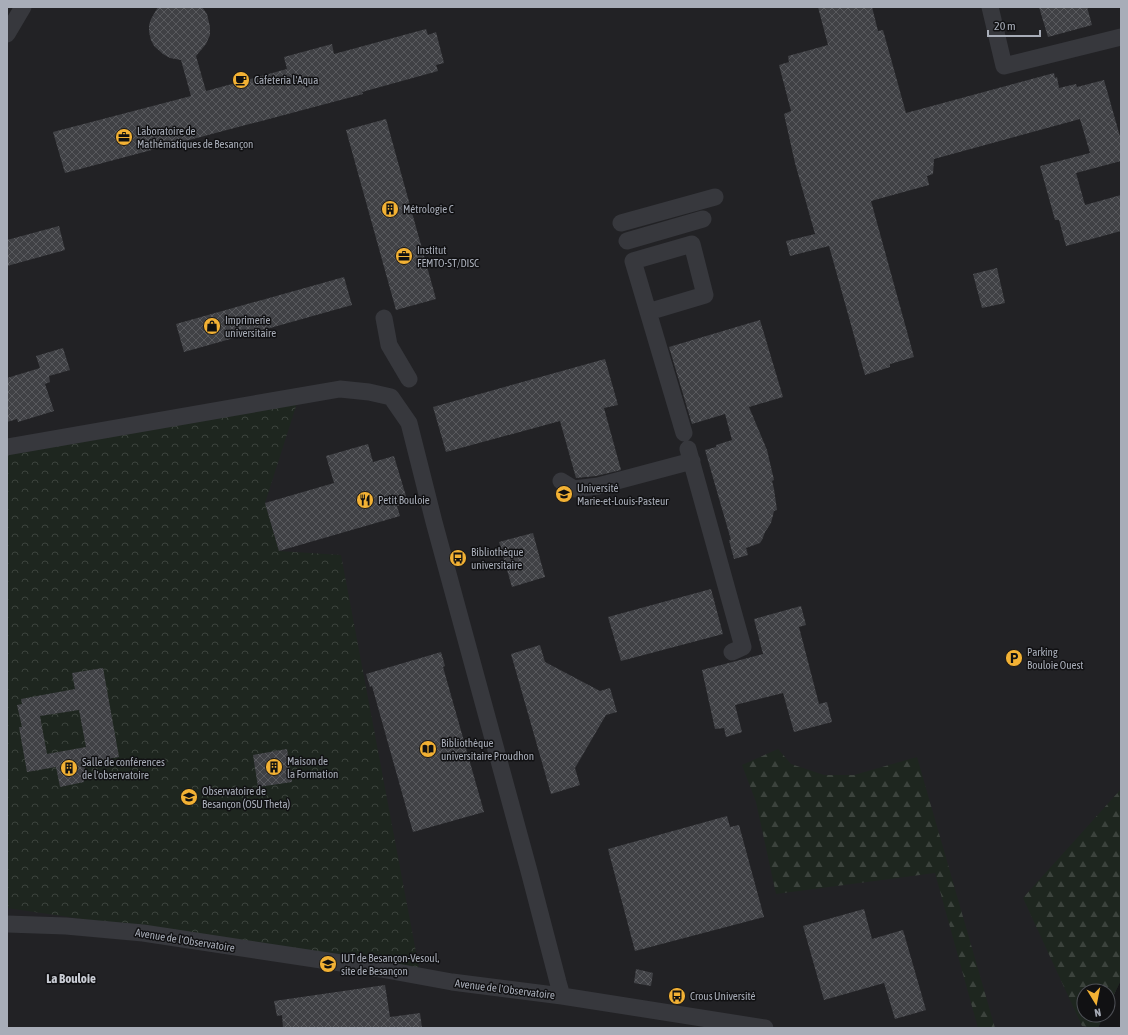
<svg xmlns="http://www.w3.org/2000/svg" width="1128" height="1035" font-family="'Asap Condensed',sans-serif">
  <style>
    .built { fill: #222225 }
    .forest { fill: url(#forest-firs) }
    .park { fill: url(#park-crowns) }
    .building { fill: url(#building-cross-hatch); fill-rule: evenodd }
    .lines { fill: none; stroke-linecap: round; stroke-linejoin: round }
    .minor { stroke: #37383d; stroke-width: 17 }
    .labels { text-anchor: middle; stroke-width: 3; stroke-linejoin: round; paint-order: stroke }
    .poi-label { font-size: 11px; fill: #a8adb8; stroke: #111113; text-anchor: start }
    .street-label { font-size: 11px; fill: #a8adb8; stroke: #111113 }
    .quarter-label { font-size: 13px; font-weight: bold; fill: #c9ccd4; stroke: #111113 }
  </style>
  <defs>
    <pattern id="forest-firs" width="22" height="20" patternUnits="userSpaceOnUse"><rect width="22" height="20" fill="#1e261f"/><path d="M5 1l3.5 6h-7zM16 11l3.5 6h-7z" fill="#3c433d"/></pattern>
    <pattern id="park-crowns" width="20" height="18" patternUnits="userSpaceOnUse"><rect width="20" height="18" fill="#1e261f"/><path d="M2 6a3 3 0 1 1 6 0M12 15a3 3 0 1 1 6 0" fill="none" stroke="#3c433d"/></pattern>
    <pattern id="building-cross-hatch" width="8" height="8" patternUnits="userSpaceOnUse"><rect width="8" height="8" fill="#404145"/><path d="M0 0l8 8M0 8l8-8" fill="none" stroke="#595a5e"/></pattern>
  </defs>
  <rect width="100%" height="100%" fill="#161618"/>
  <path class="built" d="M7,7H1121V980L1108,1007V991H1084V1015H1104L1098,1028H7Z"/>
  <path class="forest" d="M778,749L791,764L824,775H854L917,757L995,1028H978L935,873L776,894L756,802L742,765Z
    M1121,789V980L1108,1007V991H1084V1015H1104L1098,1028L1082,1026L1023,898Z"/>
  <path class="park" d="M299,397L265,503L279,551L341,555L419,968L7,908V450Z"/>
  <path class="building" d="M158,7H202L207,14L210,27V35L206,44L196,56L206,91L287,69L284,57L332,44L334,54L426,29L428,35L436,32L444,63L436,65L438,71L362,92L363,94L65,173L53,132L191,96L181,60L170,58L163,54L154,46L151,40L149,32V25L151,19Z
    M818,7H872L878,31L883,30L906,113L1054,73L1055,78L1057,77L1059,88L1076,84L1077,87L1104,80L1121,140V161L1076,173L1085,205L1121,195V231L1066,246L1059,220H1055L1040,166L1090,153L1080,119L934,159L933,174L927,176L929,185L871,201L914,357L890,364V367L865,375L829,246L790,256L786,241L815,234L795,163L784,114L791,111L779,65L789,62L788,56L828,45Z
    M1039,7H1087L1092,25L1048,37Z
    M386,119L436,299L396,310L346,130Z
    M59,226L65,250L7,266V240Z
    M997,268L1005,303L982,308L973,274Z
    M344,277L352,305L184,352L176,324Z
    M760,320L783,397L749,407L767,450L774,480L772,481L774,489L777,510L774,511L771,523L765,532L762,540L760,543L746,548L748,555L734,559L729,540H731L705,450L716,447V445L732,440L725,414L692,424L669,347Z
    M63,348L70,370L49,376L50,382L45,384L54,411L18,422L17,419L7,422V378L40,368L36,356Z
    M605,359L618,405L604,408L621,470L596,476L576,478L560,421L446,452L433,407Z
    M368,444L373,462L394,456L408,503L397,506L400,516L279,551L265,503L334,483L326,456Z
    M533,533L545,577L512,587L499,542Z
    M711,589L723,634L621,661L608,617Z
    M801,606L806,625L799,627L819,704L827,702L832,722L794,732L783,693L735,705L742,732L726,737L724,728L715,729L702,670L763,654L754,619Z
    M540,645L545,662L600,691L610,688L617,712L606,715L575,768L580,785L551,794L511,654Z
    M441,652L445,666L443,667L484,812L413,832L372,686L370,687L366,674Z
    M103,668L119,757L84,763L86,776H83L84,782L60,787L56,767L27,772L19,727H22L17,705L22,704L21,699L75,689L72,673ZM79,710L86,747L47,754L40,716Z
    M287,749L292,782L258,787L253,755Z
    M727,816L730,827L739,825L764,917L635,951L608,849Z
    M864,909L872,939L903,930L926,1010L895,1019L884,983L824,1000L803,926Z
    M636,969L653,973L651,986L634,983Z
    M385,985L390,1017L420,1013L422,1028H283L282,1015L277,1016L274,1001Z"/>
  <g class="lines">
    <path class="minor" d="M990,7L1004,66L1121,37
      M7,34L23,7
      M621,223L715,197
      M627,241L703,219
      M648,312L705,295L692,244L633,261L684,433
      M384,318L389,345L409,379
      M7,447L340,389L369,392L391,397L409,423L434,522L529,871L558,982L562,996
      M688,449L743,647L732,652
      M561,481L574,489L598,486L692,461
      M7,924L66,926L143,933L381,969L452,982L562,996L765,1028"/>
  </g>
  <defs>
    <g id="cafe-disc" transform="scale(0.9)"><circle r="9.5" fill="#f2b134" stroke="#111113"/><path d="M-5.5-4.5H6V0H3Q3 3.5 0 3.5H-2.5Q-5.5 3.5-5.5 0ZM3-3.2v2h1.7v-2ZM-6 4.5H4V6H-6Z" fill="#111"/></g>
    <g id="office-disc" transform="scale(0.9)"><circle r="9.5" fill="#f2b134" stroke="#111113"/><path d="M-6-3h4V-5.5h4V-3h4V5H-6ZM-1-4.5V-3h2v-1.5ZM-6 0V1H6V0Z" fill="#111"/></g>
    <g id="building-disc" transform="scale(0.9)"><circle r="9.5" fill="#f2b134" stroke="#111113"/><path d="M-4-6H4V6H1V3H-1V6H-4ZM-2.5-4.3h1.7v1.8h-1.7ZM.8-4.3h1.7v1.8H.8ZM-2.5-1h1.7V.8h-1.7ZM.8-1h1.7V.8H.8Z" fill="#111"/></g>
    <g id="shop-disc" transform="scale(0.9)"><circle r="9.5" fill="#f2b134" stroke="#111113"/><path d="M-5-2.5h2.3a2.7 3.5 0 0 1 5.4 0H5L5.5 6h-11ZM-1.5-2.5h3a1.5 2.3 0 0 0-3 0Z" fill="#111"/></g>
    <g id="university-disc" transform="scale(0.9)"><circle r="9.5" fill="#f2b134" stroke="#111113"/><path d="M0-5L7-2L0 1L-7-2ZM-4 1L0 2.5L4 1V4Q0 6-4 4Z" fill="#111"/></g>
    <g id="restaurant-disc" transform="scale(0.9)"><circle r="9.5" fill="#f2b134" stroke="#111113"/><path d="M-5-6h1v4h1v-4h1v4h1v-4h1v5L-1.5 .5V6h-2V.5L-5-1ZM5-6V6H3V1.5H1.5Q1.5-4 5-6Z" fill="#111"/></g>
    <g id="bus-disc" transform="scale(0.9)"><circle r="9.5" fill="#f2b134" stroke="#111113"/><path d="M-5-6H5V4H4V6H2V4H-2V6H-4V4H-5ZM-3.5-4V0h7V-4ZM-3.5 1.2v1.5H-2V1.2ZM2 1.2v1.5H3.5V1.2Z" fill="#111"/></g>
    <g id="parking-disc" transform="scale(0.9)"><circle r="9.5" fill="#f2b134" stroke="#111113"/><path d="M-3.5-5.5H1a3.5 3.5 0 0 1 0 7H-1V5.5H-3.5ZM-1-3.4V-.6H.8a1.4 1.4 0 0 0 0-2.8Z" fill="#111"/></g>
    <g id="library-disc" transform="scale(0.9)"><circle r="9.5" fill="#f2b134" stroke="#111113"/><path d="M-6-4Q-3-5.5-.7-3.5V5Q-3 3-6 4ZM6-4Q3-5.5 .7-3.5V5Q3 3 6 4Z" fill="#111"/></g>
  </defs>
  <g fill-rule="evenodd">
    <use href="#cafe-disc" x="241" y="80"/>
    <use href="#office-disc" x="124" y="137"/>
    <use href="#building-disc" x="390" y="209"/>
    <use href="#office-disc" x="404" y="256"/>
    <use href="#shop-disc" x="212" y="326"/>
    <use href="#university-disc" x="564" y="494"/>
    <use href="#restaurant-disc" x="365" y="500"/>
    <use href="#bus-disc" x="458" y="558"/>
    <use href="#parking-disc" x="1014" y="658"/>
    <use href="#library-disc" x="428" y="749"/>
    <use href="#building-disc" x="274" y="767"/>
    <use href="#building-disc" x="69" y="768"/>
    <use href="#university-disc" x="189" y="797"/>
    <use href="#university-disc" x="328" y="964"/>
    <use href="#bus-disc" x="677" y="996"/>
  </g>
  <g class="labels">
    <g class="poi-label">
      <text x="254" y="84">Cafeteria l'Aqua</text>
      <text x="137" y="135">Laboratoire de<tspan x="137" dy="13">Mathématiques de Besançon</tspan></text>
      <text x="403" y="213">Métrologie C</text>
      <text x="417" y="254">Institut<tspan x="417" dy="13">FEMTO-ST/DISC</tspan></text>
      <text x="225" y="324">Imprimerie<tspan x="225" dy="13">universitaire</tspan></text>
      <text x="577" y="492">Université<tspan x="577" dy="13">Marie-et-Louis-Pasteur</tspan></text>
      <text x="378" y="504">Petit Bouloie</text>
      <text x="471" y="556">Bibliothèque<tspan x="471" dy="13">universitaire</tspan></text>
      <text x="1027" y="656">Parking<tspan x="1027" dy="13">Bouloie Ouest</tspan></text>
      <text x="441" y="747">Bibliothèque<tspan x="441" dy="13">universitaire Proudhon</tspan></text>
      <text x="287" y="765">Maison de<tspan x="287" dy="13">la Formation</tspan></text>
      <text x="82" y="766">Salle de conférences<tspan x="82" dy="13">de l'observatoire</tspan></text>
      <text x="202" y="795">Observatoire de<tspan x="202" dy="13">Besançon (OSU Theta)</tspan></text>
      <text x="341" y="962">IUT de Besançon-Vesoul,<tspan x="341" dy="13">site de Besançon</tspan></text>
      <text x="690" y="1000">Crous Université</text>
    </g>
    <g class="street-label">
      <text transform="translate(185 940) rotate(9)" y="4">Avenue de l'Observatoire</text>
      <text transform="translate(505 989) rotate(7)" y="4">Avenue de l'Observatoire</text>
    </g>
    <g class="quarter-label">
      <text x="71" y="983">La Bouloie</text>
    </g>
  </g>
  <rect width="1128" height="1035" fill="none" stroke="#a8adb8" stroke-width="16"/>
  <g transform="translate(1096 1003) rotate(170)"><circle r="19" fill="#111113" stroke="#4d4f55"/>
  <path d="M0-3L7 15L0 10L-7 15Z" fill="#f2b134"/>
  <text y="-6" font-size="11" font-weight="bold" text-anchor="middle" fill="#a8adb8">N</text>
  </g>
  <path d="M988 30v6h52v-6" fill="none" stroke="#a8adb8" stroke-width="2"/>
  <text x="994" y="30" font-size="12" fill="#a8adb8" stroke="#111113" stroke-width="3" paint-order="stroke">20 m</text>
</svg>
